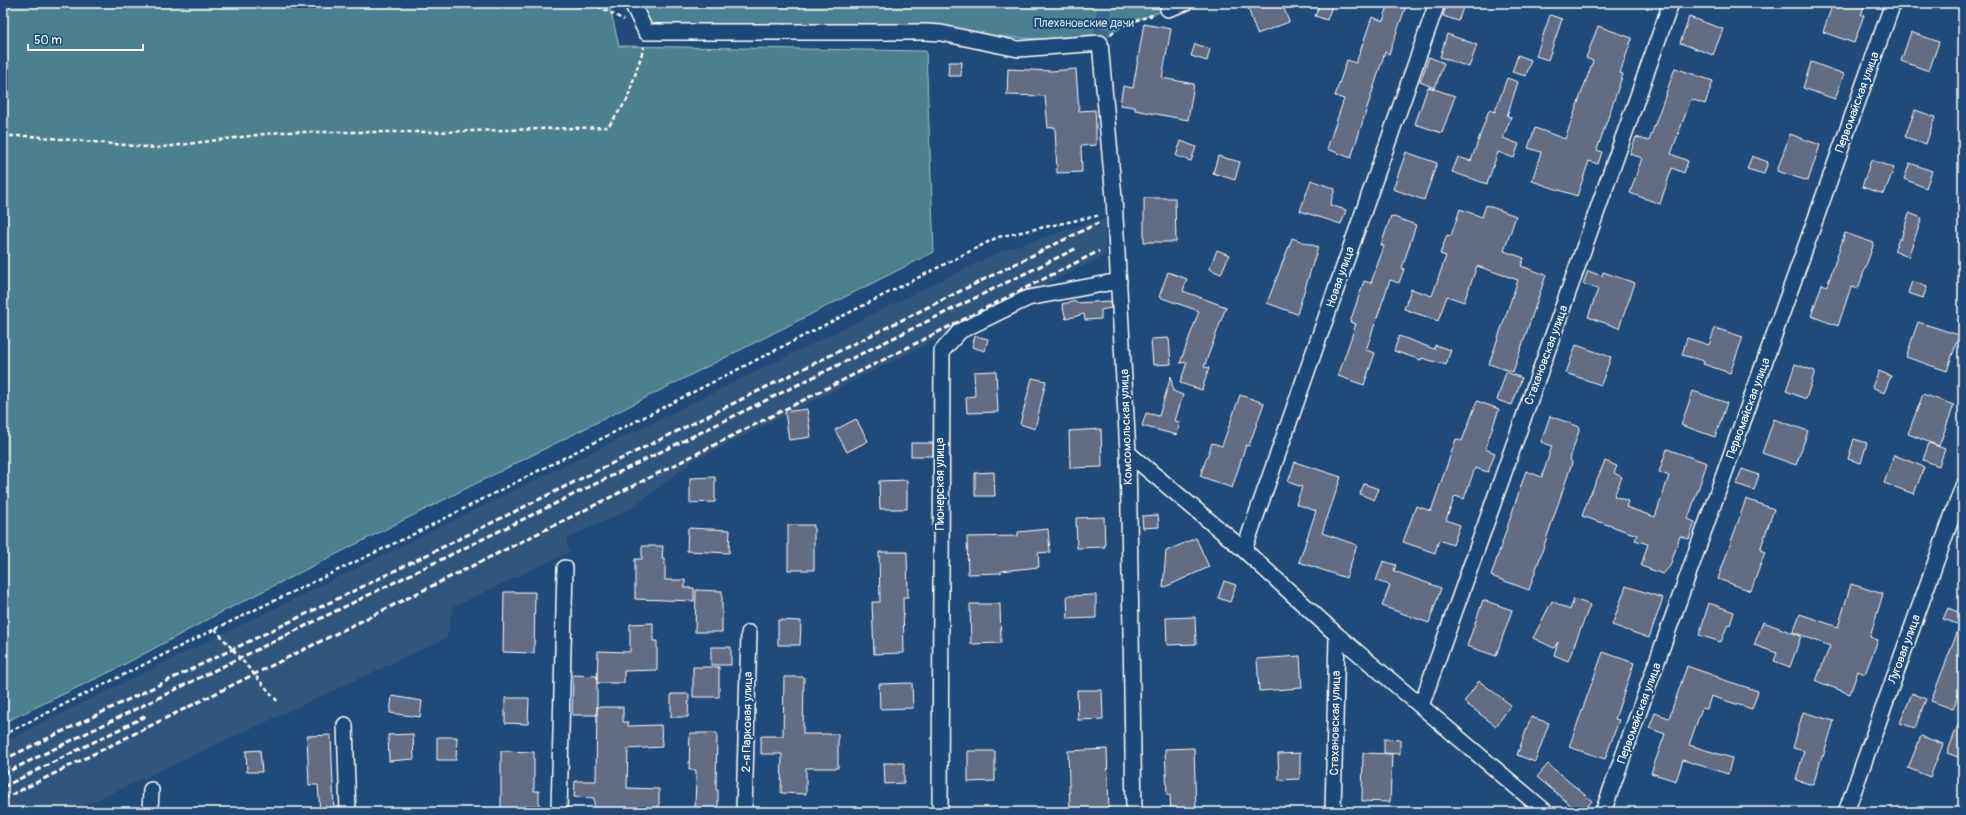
<svg xmlns="http://www.w3.org/2000/svg" width="1966" height="815" font-family="Pangolin,sans-serif">
  <style>
    .built { fill: #33547d }
    .green { fill: #4c818e; stroke: #a6c0c6 }
    .building { fill: #626c83; stroke: #fff }
    .lines { fill: none; stroke-linecap: round; stroke-linejoin: round }
    .minor-tunnel { stroke: #41658e; stroke-width: 15; stroke-dasharray: 15 8; stroke-linecap: butt }
    .minor-casing { stroke: #fff; stroke-width: 18 }
    .path { stroke: #fff; stroke-width: 2.5; stroke-dasharray: 4 3; stroke-linecap: butt }
    .minor { stroke: #1f4a7a; stroke-width: 15 }
    .rail { stroke: #fff; stroke-width: 3; stroke-dasharray: 6 3; stroke-linecap: butt }
    .labels { text-anchor: middle; stroke-width: 4; stroke-linejoin: round; paint-order: stroke }
    .park-label { font-size: 12px; fill: #d2e0e3; stroke: #1f4a7a }
    .street-label { font-size: 12px; fill: #fff; stroke: #1f4a7a }
  </style>
  <rect width="100%" height="100%" fill="#1f4a7a"/>
  <filter id="ink" filterUnits="userSpaceOnUse"><feTurbulence type="fractalNoise" baseFrequency=".025" numOctaves="2"/><feDisplacementMap in="SourceGraphic" scale="8" xChannelSelector="R" yChannelSelector="G"/><feConvolveMatrix kernelMatrix="1 2 1 2 8 2 1 2 1" color-interpolation-filters="sRGB"/></filter>
  <g filter="url(#ink)">
    <path class="built" d="M1105,218V255L693,461L631,509L566,539L569,552L453,607L447,638L71,812H3V742L1003,250Z"/>
    <path class="green" d="M3,3H609L619,46L926,51L934,252L220,613L114,670L3,723Z
      M632,3H1185L1121,26L1100,43L925,32H646Z"/>
    <path class="building" d="M1261,3H1282L1289,22L1257,34L1248,8Z
      M1320,3H1333L1327,20L1315,16Z
      M1389,3H1407L1389,54L1385,52L1351,158L1327,149L1344,99L1335,96L1347,60L1356,63L1372,17L1383,21Z
      M1447,3H1465L1458,21L1443,16Z
      M1833,3H1865L1861,15H1864L1854,43L1823,32Z
      M1550,15L1562,19L1548,60L1536,56Z
      M1689,17L1723,29L1713,55L1680,43Z
      M1144,24L1171,29L1162,78L1194,84L1188,120L1135,110V107L1120,105L1123,86L1133,88Z
      M1598,26L1632,38L1620,73L1623,74L1597,150L1602,152L1598,164L1589,161L1577,196L1532,181L1541,152L1528,148L1535,128L1565,139L1593,61L1586,58Z
      M1911,32L1939,42L1929,71L1901,61Z
      M1447,34L1477,45L1469,67L1440,57Z
      M1195,44L1210,49L1207,61L1191,56Z
      M1518,55L1531,60L1526,76L1512,72Z
      M1429,57L1444,63L1435,88L1420,82Z
      M949,62H962L961,76H948Z
      M1811,62L1844,74L1835,99L1803,88Z
      M1675,68L1713,81L1705,104L1691,99L1671,154L1688,161L1684,173L1672,168L1660,204L1630,193L1642,158L1630,154L1636,137L1649,141Z
      M1008,69L1051,71L1076,69L1079,111L1095,110L1096,126V145L1081,146L1082,172L1057,173L1055,127L1048,128L1045,96L1007,95Z
      M1507,78L1518,82L1507,116L1511,117L1503,138L1519,144L1514,158L1498,152L1487,184L1452,172L1458,157L1471,161L1489,110L1495,112Z
      M1428,87L1455,96L1442,133L1415,124Z
      M1915,110L1935,117L1926,144L1905,137Z
      M1790,134L1820,145L1808,181L1777,171Z
      M1181,141L1196,147L1191,161L1176,156Z
      M1406,152L1437,163L1424,200L1393,189Z
      M1218,156L1240,162L1235,180L1213,173Z
      M1752,156L1768,162L1764,174L1747,169Z
      M1871,160L1894,168L1884,194L1862,187Z
      M1910,163L1932,171L1926,188L1904,179Z
      M1311,180L1335,189L1330,205L1346,210L1341,224L1300,211Z
      M1144,198H1175L1176,242H1144Z
      M1486,205L1516,216L1504,251L1524,258L1521,266L1546,275L1513,372L1489,364L1518,280L1477,266L1464,302L1447,296L1438,321L1404,309L1411,289L1432,296L1446,256L1440,254L1447,235L1451,236L1460,209L1482,217Z
      M1909,213L1922,218L1908,257L1894,251L1899,239H1901Z
      M1391,216L1416,225L1402,268L1404,269L1399,283L1390,280L1366,350L1375,353L1364,385L1338,376L1356,324L1350,322L1364,281L1371,283L1384,246L1381,245Z
      M1845,233L1874,243L1858,289L1851,287L1838,326L1811,316L1822,284L1827,286Z
      M1292,238L1318,247L1297,314L1267,303Z
      M1217,250L1229,255L1221,274L1209,269Z
      M1588,271L1602,276L1603,272L1635,283L1619,328L1588,317L1598,289L1583,284Z
      M1168,272L1187,279L1183,291L1226,307L1204,367L1209,368L1202,390L1180,383L1187,362L1180,363L1199,311L1159,297Z
      M1912,281L1927,287L1923,298L1908,293Z
      M1076,301V303L1110,301L1111,308L1101,310V319L1085,320L1084,314L1066,319L1062,304Z
      M1918,322L1959,335L1947,371L1906,357Z
      M1715,328L1743,337L1730,373L1703,364L1704,361L1682,355L1687,338L1709,345Z
      M975,336L988,339L985,351L972,347Z
      M1399,336L1434,349L1435,345L1451,350L1446,365L1422,358L1421,360L1394,351Z
      M1169,338L1171,364L1153,365L1151,339Z
      M1576,345L1611,357L1601,385L1566,373Z
      M1795,364L1815,371L1806,399L1786,391Z
      M996,371L998,412L967,413L966,397L975,396L974,372Z
      M1879,371L1891,376L1884,393L1872,387Z
      M1506,372L1522,378L1512,405L1497,400Z
      M1171,376L1173,391L1183,395L1175,421L1180,422L1177,435L1142,426L1146,413L1159,416Z
      M1032,378L1046,381L1035,429L1020,424Z
      M1693,391L1727,403L1715,437L1681,425Z
      M1923,394L1954,405L1939,446L1908,434Z
      M1240,395L1264,403L1249,446L1246,445L1232,488L1200,476L1212,443L1222,446Z
      M1477,401L1499,409L1485,449L1495,453L1488,472L1475,468L1464,499L1455,496L1446,520L1460,525L1453,545L1439,540L1435,553L1403,542L1416,506L1431,511L1456,439L1462,441Z
      M807,409L811,437L789,440L785,412Z
      M1550,416L1580,427L1570,459L1572,463L1529,590L1491,576L1526,471L1542,477L1552,446L1541,442Z
      M856,419L868,441L847,452L835,430Z
      M1774,419L1808,431L1796,465L1762,453Z
      M1101,429L1102,467L1070,468L1069,431Z
      M1854,439L1867,443L1861,463L1848,459Z
      M911,443H933V456H911Z
      M1929,443L1945,449L1939,466L1923,460Z
      M1667,449L1707,463L1688,519L1695,522L1689,539L1680,536L1670,566L1663,574L1641,566L1648,544L1635,540L1637,535L1582,516L1590,494V495L1605,461L1617,466L1614,473L1622,477L1614,496L1628,501L1626,507L1655,517L1669,476L1659,472Z
      M1894,455L1924,467L1914,494L1884,483Z
      M1295,462L1341,477L1322,533L1357,545L1346,578L1299,562L1316,511L1296,504L1302,487L1288,482Z
      M1742,469L1759,475L1754,490L1736,484Z
      M994,472L995,496H975V473Z
      M715,477V502L690,503V478Z
      M907,480V509H880L879,481Z
      M1364,484L1379,489L1374,500L1360,494Z
      M1746,499L1774,509L1760,550L1765,552L1751,591L1718,579Z
      M1158,515L1159,527L1143,528L1142,516Z
      M1104,517L1105,547L1077,548L1076,518Z
      M788,525H814V570H788Z
      M688,528L730,530L729,553L687,551Z
      M1048,529L1050,552L1038,553L1039,567L1001,571V573L968,574L967,537L1018,536V532Z
      M1196,538L1209,567L1163,588L1166,551Z
      M642,546H663L662,559H665V580H685V588H694V601L635,599V559H642Z
      M879,552H907L908,597H903L904,653L874,654L872,602H880Z
      M1383,561L1396,565L1394,571L1441,588L1429,623L1382,606L1390,585L1376,581Z
      M1224,581L1236,585L1230,602L1218,598Z
      M1851,584L1883,594L1870,637L1878,640L1865,674L1858,671L1850,694L1816,681L1830,646L1793,632L1800,614L1838,627Z
      M1626,586L1663,598L1649,638L1612,625Z
      M696,590L722,591V632H695Z
      M504,592H535L534,653L503,652Z
      M1096,595V618L1068,619L1067,596Z
      M1574,599L1590,605L1568,661L1554,655L1558,642L1554,648L1533,638L1552,601L1570,610Z
      M1483,600L1512,610L1496,656L1467,646Z
      M1709,603L1734,612L1730,625L1728,624L1721,642L1699,635Z
      M970,604H1000L1001,643L971,644Z
      M1948,608L1963,614V683L1953,709L1931,701L1960,625L1943,619Z
      M1195,617L1196,644L1167,645L1166,618Z
      M778,620L801,621L800,645H778Z
      M1763,622L1801,636L1790,667L1774,661L1777,653L1754,645Z
      M653,623V641H657V670L624,671V683H597L598,651L630,652V624Z
      M711,647H731V665H711Z
      M1603,652L1634,663L1615,719L1619,720L1605,759L1569,747Z
      M1300,656L1302,688L1259,691L1257,659Z
      M1687,666L1718,677V678L1758,691L1752,709L1711,696L1707,709L1702,708L1689,745L1732,758L1728,774L1683,760L1676,781L1651,773L1665,734L1649,728L1655,713L1669,718Z
      M693,667H719V697H693Z
      M573,675L597,676V715H572Z
      M784,677H804L803,734H838V768H806V794L781,793L782,754H761V736H783Z
      M1479,681L1511,705L1496,726L1464,702Z
      M912,683L913,708L880,709L879,684Z
      M1077,690H1102L1103,719L1078,720Z
      M1912,693L1926,699L1915,728L1900,723Z
      M671,694H689L688,717H671Z
      M392,696L422,701L420,717L390,713Z
      M505,698H529L528,724L505,723Z
      M597,707H623V722H628V726L661,725L662,747L628,749L627,788L659,789V811L621,810V812H594V798L574,797L575,781H596Z
      M1803,712L1834,721L1823,757L1822,756L1813,785L1796,780L1804,751L1793,748Z
      M1962,715H1963V759L1947,753Z
      M1531,717L1549,723L1535,762L1517,755Z
      M690,733H717L716,790H718V812H695L696,770H689Z
      M413,734L414,759L389,761L388,735Z
      M331,735L334,812H320L318,785H309L307,736Z
      M1921,736L1943,744L1930,777L1908,768Z
      M437,737H457L456,760H437Z
      M1384,739L1400,740V754L1384,753Z
      M1194,748L1196,812H1171L1170,795H1167L1165,749Z
      M1107,749L1109,812H1070L1068,751Z
      M260,750L262,772H247L246,751Z
      M501,751L534,752V791H539V806H526V812H501Z
      M968,751H995V781L968,782Z
      M1300,753V779L1279,780L1278,754Z
      M1363,753L1392,754L1390,802L1362,801Z
      M884,763H904V783L885,784Z
      M1548,764L1592,801L1582,812H1579L1537,777Z"/>
    <g class="lines">
      <path class="minor-tunnel" d="M1100,43L1105,3"/>
      <g class="minor-casing">
        <path id="minor" d="M632,3L646,32H925L941,33L1018,49L1100,43L1114,198L1128,453L1134,812
          M1168,9L1185,3
          M1128,453L1244,550L1337,635L1546,812
          M1244,550L1437,3
          M1421,706L1671,3
          M345,725L348,812
          M150,812L151,790
          M559,812L565,568
          M744,812L749,633
          M940,812L942,351L960,331L1028,298L1119,281
          M1333,812L1337,635
          M1603,812L1893,3
          M1846,812L1963,486"/>
      </g>
      <path class="path" d="M592,3L624,20
        M1111,34L1121,26L1155,14
        M3,136H30L156,148L281,132H437L608,127L627,100L644,47
        M215,629L279,703
        M3,735L215,629L420,531L998,237L1101,215"/>
      <use href="#minor" class="minor"/>
      <path class="rail" d="M3,760L368,584L1098,223
        M3,774L1077,248
        M3,787L146,716
        M3,799L601,502L1099,251"/>
    </g>
  </g>
  <g class="labels">
    <g class="park-label">
      <text x="1084" y="27">Плехановские дачи</text>
    </g>
    <g class="street-label">
      <text transform="translate(1857 102) rotate(-70)" y="4">Первомайская улица</text>
      <text transform="translate(1340 277) rotate(-71)" y="4">Новая улица</text>
      <text transform="translate(1546 355) rotate(-70)" y="4">Стахановская улица</text>
      <text transform="translate(1748 408) rotate(-70)" y="4">Первомайская улица</text>
      <text transform="translate(1126 427) rotate(-92)" y="4">Комсомольская улица</text>
      <text transform="translate(940 484) rotate(-90)" y="4">Пионерская улица</text>
      <text transform="translate(1904 649) rotate(-70)" y="4">Луговая улица</text>
      <text transform="translate(1639 713) rotate(-70)" y="4">Первомайская улица</text>
      <text transform="translate(747 722) rotate(-89)" y="4">2-я Парковая улица</text>
      <text transform="translate(1335 723) rotate(-89)" y="4">Стахановская улица</text>
    </g>
  </g>
  <rect width="1966" height="815" fill="none" stroke="#1f4a7a" stroke-width="16"/>
  <rect x="8" y="8" width="1950" height="799" fill="none" stroke="#fff" stroke-width="1.5" filter="url(#ink)"/>
  <path d="M28 44v6h115v-6" fill="none" stroke="#ffffff" stroke-width="2"/>
  <text x="34" y="44" font-size="12" fill="#ffffff" stroke="#1f4a7a" stroke-width="3" paint-order="stroke">50 m</text>
</svg>
